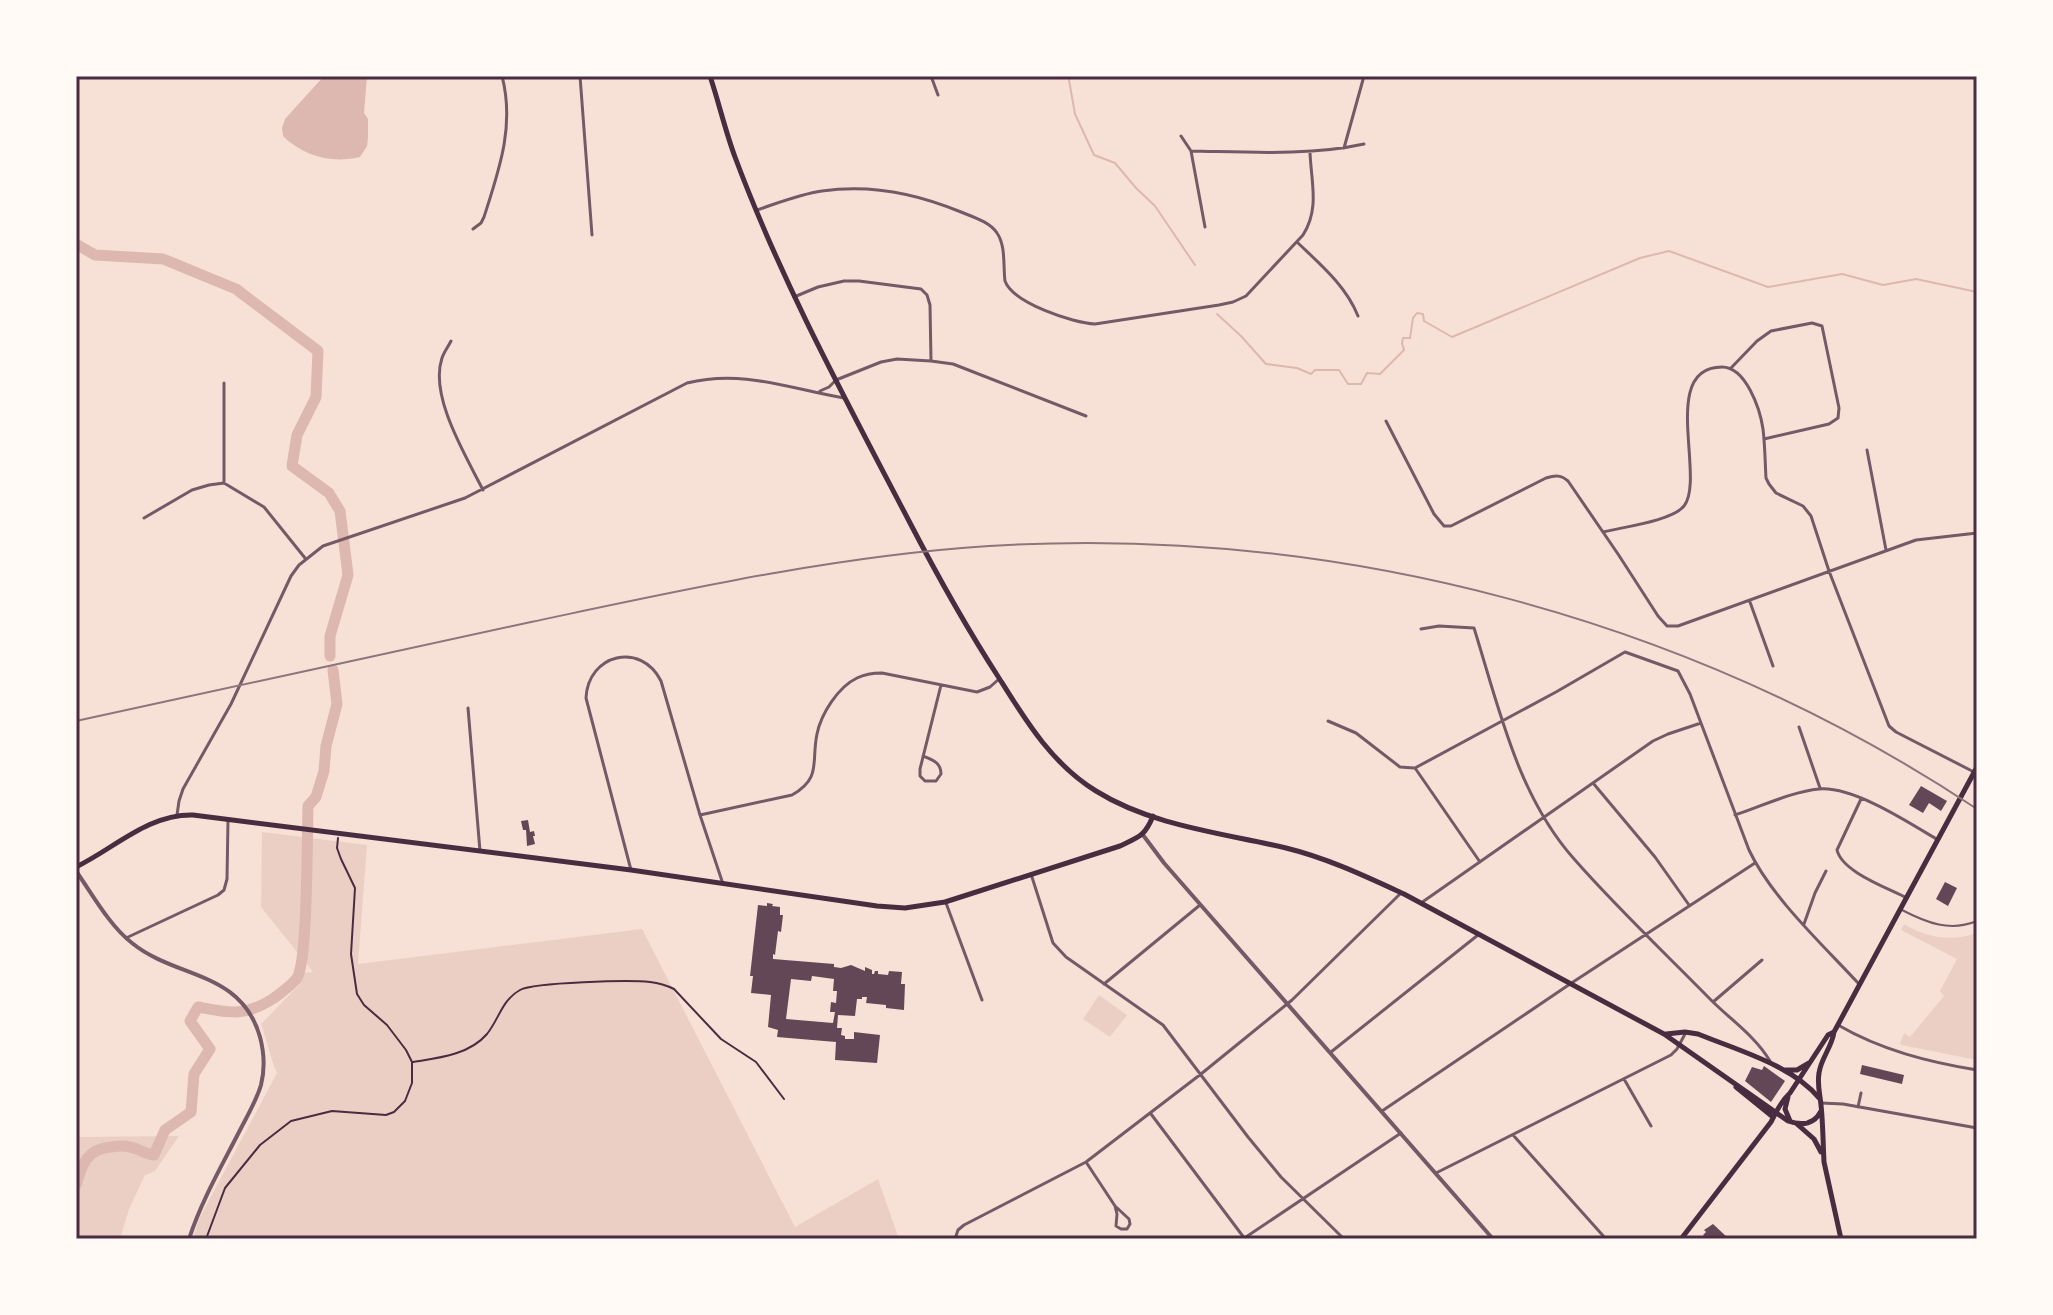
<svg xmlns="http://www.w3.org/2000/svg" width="2053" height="1315" font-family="'Alegreya Sans',sans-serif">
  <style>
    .green { fill: #ebcfc5 }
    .water { fill: #dcb8b0 }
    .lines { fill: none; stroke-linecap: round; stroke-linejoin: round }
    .stream { stroke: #dcb8b0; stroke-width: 2 }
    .river { stroke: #dcb8b0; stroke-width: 11 }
    .building { fill: #644757; fill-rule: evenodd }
    .path { stroke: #4a2c40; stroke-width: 2 }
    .service { stroke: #755966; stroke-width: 2 }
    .minor { stroke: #755966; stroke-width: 3 }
    .tertiary { stroke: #755966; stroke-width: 4 }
    .secondary { stroke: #4a2c40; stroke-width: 5 }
    .rail { stroke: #8f747c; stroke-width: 2 }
    .neatline { fill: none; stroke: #4a2c40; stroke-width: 3 }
  </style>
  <rect width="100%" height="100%" fill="#f7e1d7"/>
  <path class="green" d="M262,832L367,845L358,964L642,929L795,1227L878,1179L899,1239H193L199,1219L277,1073C270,1057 267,1040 261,1024L299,985L302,973L313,972L261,907Z
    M1904,924C1927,938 1952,942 1977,933V1060L1901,1045L1900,1043L1904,1033L1910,1037L1944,996L1940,991L1957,959L1901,930Z
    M1099,995L1127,1015L1110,1037L1083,1019Z
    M179,1136L155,1171L145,1175L129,1209L120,1239H76V1137Z"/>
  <path class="water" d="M324,76H367L364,113L368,119V137L367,146L360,157C332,164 303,156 283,136L282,128L285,119Z"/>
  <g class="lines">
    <path class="stream" d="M1071,76L1069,80L1075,114L1094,155L1115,163L1136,188L1155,206L1195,265
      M1217,314L1241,336L1266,364L1297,368L1311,374L1315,370H1339L1348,384H1361L1367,373L1380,374L1404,350L1402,343L1403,338H1410L1413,318L1417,313L1423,314L1424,321L1452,337L1640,258L1669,251L1768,287L1842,274L1883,285L1916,279L1977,292"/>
    <path class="river" d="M76,244L95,255L163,259L236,289L318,351L316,397L297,435L292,466L329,493L340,511L348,575L330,636V656
      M76,1185C82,1164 87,1149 111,1147C117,1146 124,1145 130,1147C140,1149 144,1154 154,1155L165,1130L191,1112L194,1074L210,1049L190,1021L198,1007C230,1013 245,1017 274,998C282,992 291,986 297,978C308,962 307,834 308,806L316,797L324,771L326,746L337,704L333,670"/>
  </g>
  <path class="building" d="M1921,786L1947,801L1941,811L1929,803L1923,813L1909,805Z
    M528,820L530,832L534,831L535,836H533L535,844L527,846L526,830H523L521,821Z
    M1945,882L1957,888L1948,906L1936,899Z
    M767,903L773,904L772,906L780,907V915H783L781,932L778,931L775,955L773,954V959L834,964V967L841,968L851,965L865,971V967L872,970V974H874L875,971H878V974L888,975L889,971L902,972L901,984H905L904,1010L886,1008V1005L866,1003L867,997H862V999H857L855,1016L838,1015L837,1028H842L841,1035L845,1036V1039H854V1032L880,1035L877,1063L835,1060L836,1042L777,1037L778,1030L768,1027L771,995L751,993L753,976H750L758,905L767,906ZM812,976L834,979L833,991H837L836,1003L831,1002L830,1012H835L833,1023L786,1019L791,979L811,981Z
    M1862,1065L1904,1075L1902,1084L1860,1074Z
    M1764,1066L1785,1081L1771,1102L1745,1081L1752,1067L1762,1070Z
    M1713,1224L1729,1239H1707L1703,1235L1706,1232L1704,1230Z"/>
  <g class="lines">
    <path class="path" d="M413,1062C438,1058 469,1055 487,1034C499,1019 502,1000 520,990C535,982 630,980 650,982C659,983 666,985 674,989L721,1039L756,1062L784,1099
      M206,1239L225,1188L260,1145L291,1121L332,1111L386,1115L394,1112L405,1101L412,1083V1062L406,1050L387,1025L364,1005L357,994L351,954L355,888L341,859L337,848L338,838"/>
    <path class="service" d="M1902,910C1927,923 1950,932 1977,921"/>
    <path class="minor" d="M580,76L592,235
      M931,76L938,95
      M1181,136L1191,151L1205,227
      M1344,148L1364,76
      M1191,151C1247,152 1310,156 1364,144
      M757,210C778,203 800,194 822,191C869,184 918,194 961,212C973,217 990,222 997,233C1006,246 1003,266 1005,281C1013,303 1073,323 1095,324L1219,305L1233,302L1246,296L1303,235C1320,208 1311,182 1310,152
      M473,229L481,223L484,217C499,170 515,126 502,76
      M1298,243C1321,265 1346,286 1358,316
      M794,297L818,287L844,281H859L921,289L927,295L930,305L931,361L897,359L881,362L836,380L829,387L820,391
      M451,341C448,347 444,352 442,358C429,396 466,456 483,490
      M931,361L953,364L1086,416
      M1731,368L1757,341L1771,331L1812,323L1822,326L1839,408L1838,418L1829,424L1764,439
      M1386,421L1434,514L1444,526H1451L1546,478C1556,475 1561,475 1568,481L1618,554L1658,616L1667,626H1678L1916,540L1977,533
      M1867,450L1886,550
      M224,483V383
      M144,518L192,490L209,485L224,483L264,507L305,558
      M1603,532C1623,527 1672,521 1684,506C1706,478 1659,367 1722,367C1746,367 1760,409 1763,429C1765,445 1765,461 1766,478L1769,484L1776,493L1803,506L1811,516L1829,571L1889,726L1896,732L1974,772
      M1750,602L1773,666
      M1421,629L1439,626L1474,628C1499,708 1518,797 1575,860C1618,909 1666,954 1711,1000C1731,1020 1755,1036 1770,1061
      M468,708L480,851
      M1328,721L1356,733L1400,767L1414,768
      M1799,727L1820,788
      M923,756C932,760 941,762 941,774L936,781H925L920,776V769L941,685
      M1415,768L1556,692L1625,652L1678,671L1690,694L1749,850C1771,897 1823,945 1859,984
      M1415,768L1480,862
      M1593,783L1655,857L1689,905
      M1861,799L1837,850C1842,872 1888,888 1907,898
      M177,815L179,801L183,789L231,704L291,576L299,565L323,546L465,498L687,383C743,369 790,389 844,398
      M700,815L792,795C822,778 811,762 817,734C821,714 838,687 857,678C865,674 873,673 882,673L977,692L990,687L999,679
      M1735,815C1759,807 1794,791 1819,789C1853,786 1908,822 1938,840
      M631,870L586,698C588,654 641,641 661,681L700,815L723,884
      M1031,874L1053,943L1066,957L1163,1025L1248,1137L1281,1177L1344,1239
      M946,903L982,1000
      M1421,903L1653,741L1668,734L1701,723
      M1804,924L1815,893L1826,871
      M126,938L218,895L224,890L227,879L228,820
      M1104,984L1200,905
      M1713,1002L1762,960
      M1838,1025C1881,1050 1928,1062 1977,1070
      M1331,1052L1478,935
      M1624,1079L1651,1126
      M1821,1103L1843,1104L1977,1128
      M1858,1107L1861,1093
      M1382,1111L1570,984L1755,863
      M1151,1114L1245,1239
      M1513,1135L1606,1239
      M1086,1162L1115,1206L1117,1214L1116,1226L1121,1229H1127L1130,1224L1129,1219L1115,1206
      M1436,1173L1671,1055L1677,1049L1685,1034
      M955,1239L958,1230L964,1225L1086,1162L1201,1074L1292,1000L1400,894
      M1243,1239L1401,1133"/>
    <path class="tertiary" d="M1143,835L1164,863L1493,1239
      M76,871C93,895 109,925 132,943C176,979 241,970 260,1037C264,1052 265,1069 261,1085C256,1102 246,1118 238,1134C220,1169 201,1202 189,1239"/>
    <path class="secondary" d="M710,76C719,103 725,130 735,157C782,283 847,402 909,521C937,575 966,627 999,678C1026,721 1052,764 1096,791C1152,826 1223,833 1286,848C1327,858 1365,876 1404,894L1664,1034L1788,1121C1802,1126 1814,1125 1821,1111
      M76,867C115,848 148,814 193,815L631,870L877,906L905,908L945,902L1120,846C1139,837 1145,836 1153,816
      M1666,1034L1685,1032L1698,1034C1737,1050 1792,1065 1819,1098
      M1785,1070H1797L1809,1063
      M1736,1087L1773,1117
      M1788,1097L1785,1109L1790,1121
      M1797,1124L1814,1139L1821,1152
      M1824,1162C1823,1143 1823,1123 1821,1105C1820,1094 1817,1085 1819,1073C1821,1058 1832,1047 1834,1032L1977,767
      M1824,1162L1841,1239
      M1681,1239L1771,1122C1777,1111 1780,1102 1790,1093L1828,1035L1834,1032"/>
    <path class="rail" d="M76,721C228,688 379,655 531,622C683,590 834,556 989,546C1335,525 1688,617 1977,809"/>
  </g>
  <rect width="2053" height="1315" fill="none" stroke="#fffaf5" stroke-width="156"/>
  <rect x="78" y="78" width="1897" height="1159" class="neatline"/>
</svg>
